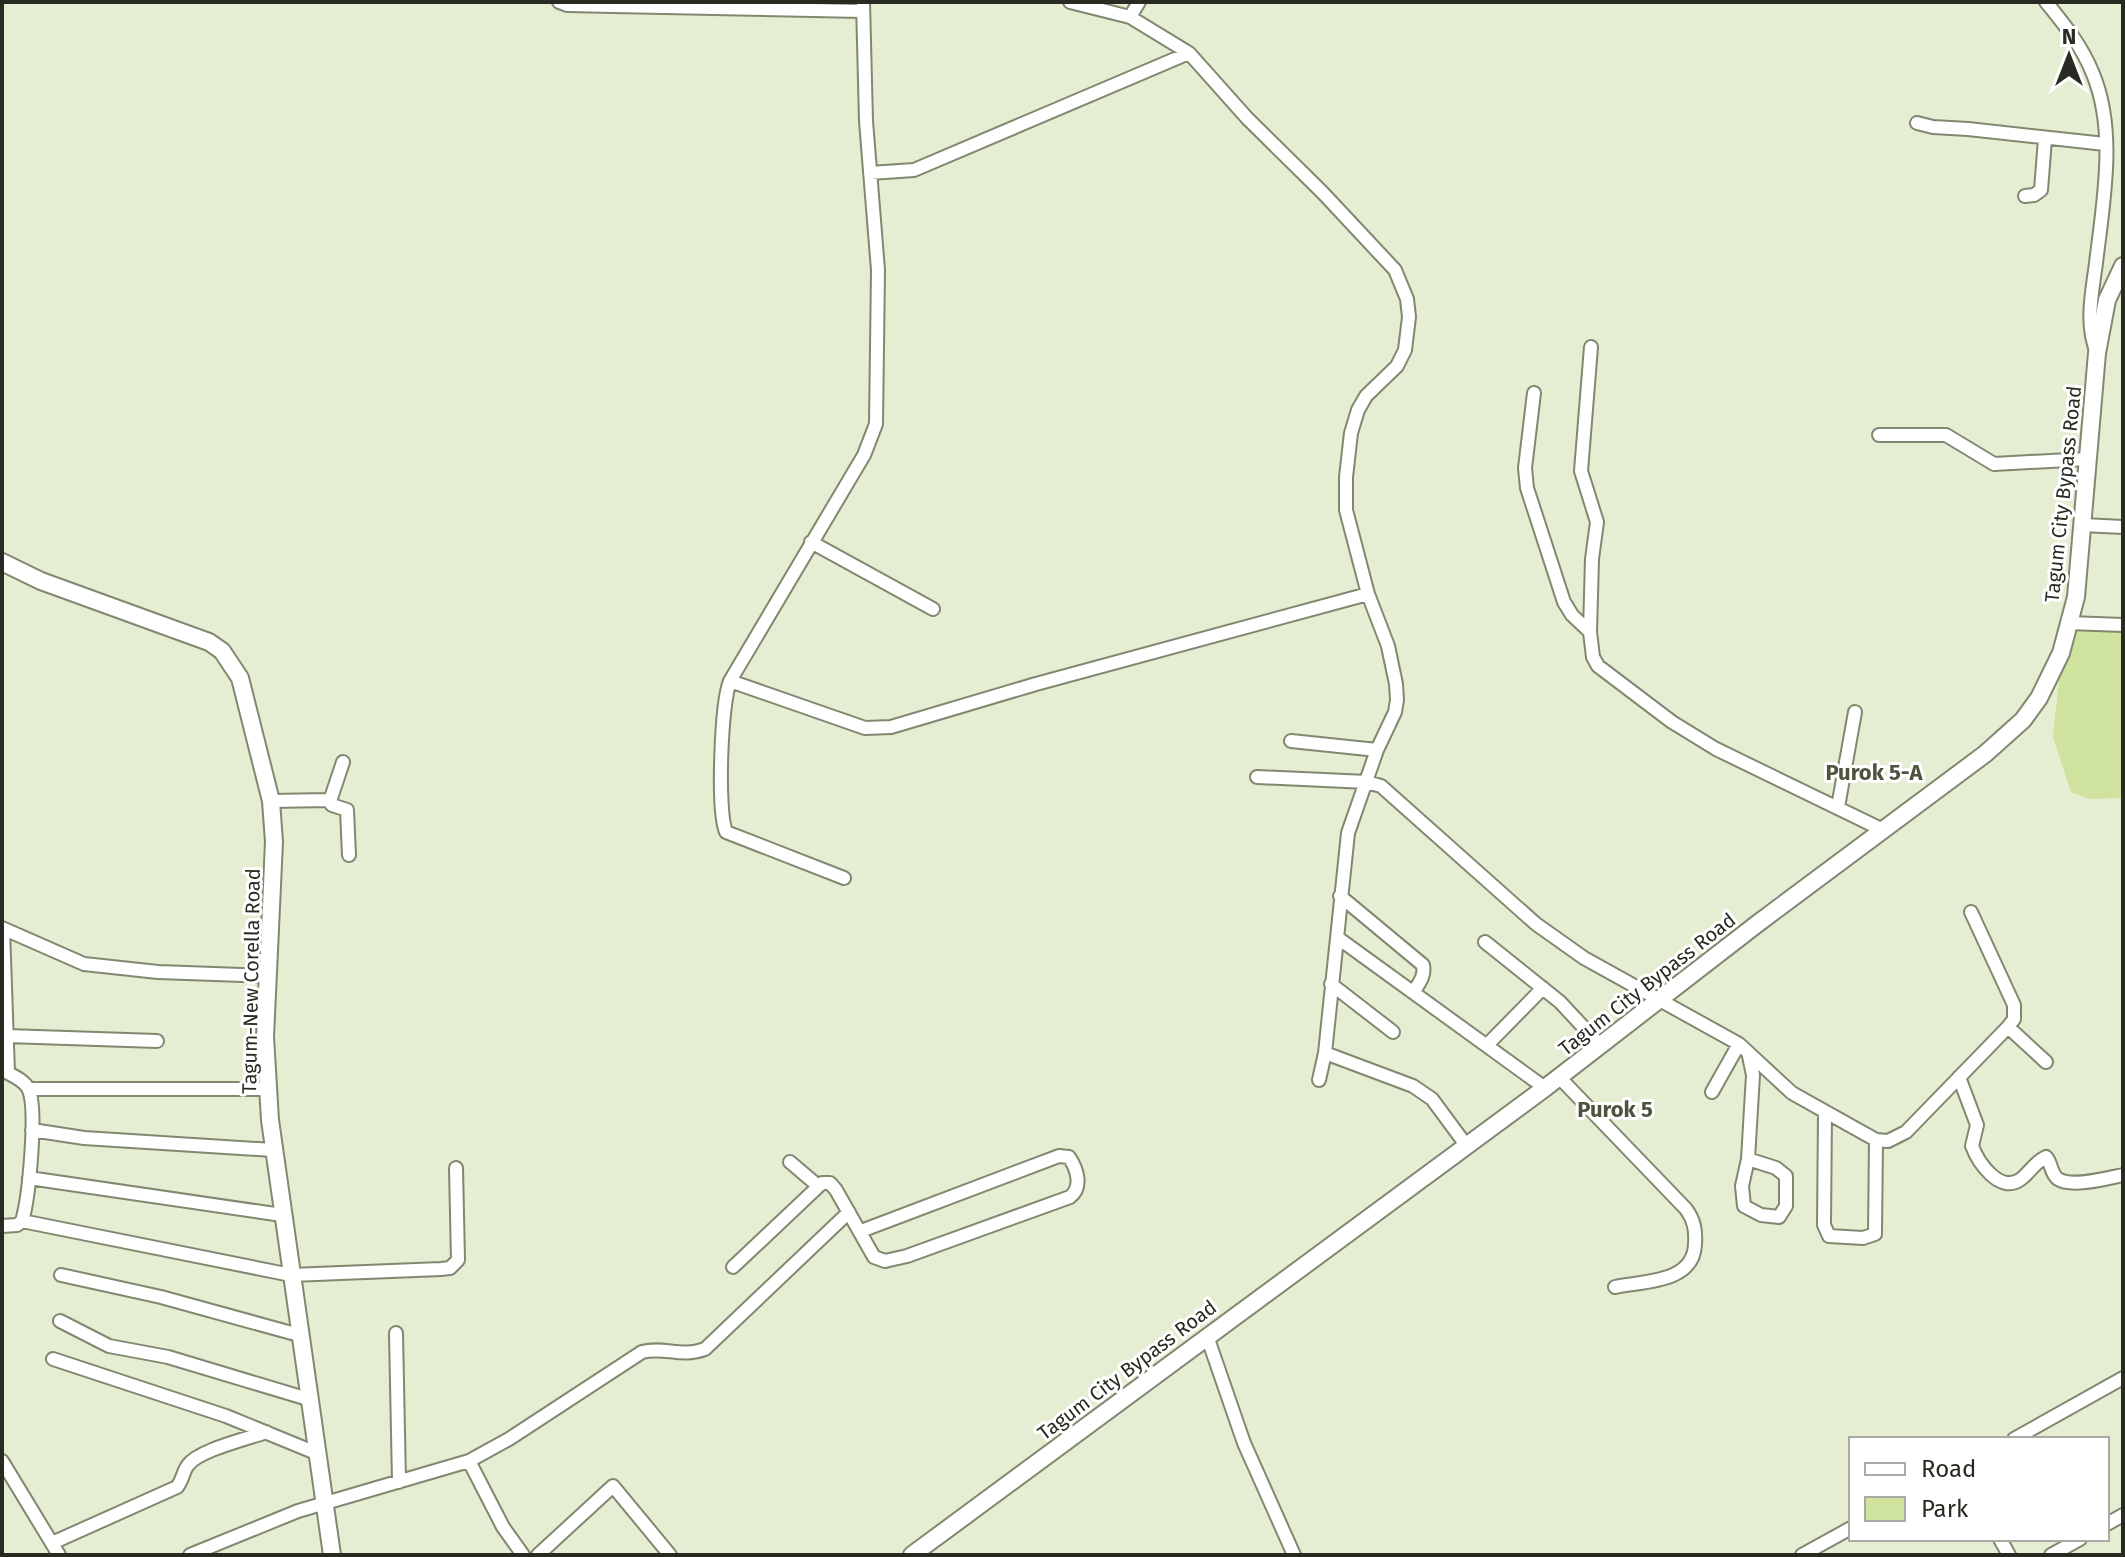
<svg xmlns="http://www.w3.org/2000/svg" width="2125" height="1557" font-family="'Fira Sans',sans-serif">
  <style>
    .green { fill: #cfe29e }
    .lines { fill: none; stroke-linecap: round; stroke-linejoin: round }
    .minor-casing { stroke: #818870; stroke-width: 16 }
    .major-casing { stroke: #818870; stroke-width: 20 }
    .minor { stroke: #fff; stroke-width: 12 }
    .major { stroke: #fff; stroke-width: 16 }
    .labels { text-anchor: middle; stroke-width: 6; stroke-linejoin: round; paint-order: stroke }
    .street-label { font-size: 20px; fill: #282b21; stroke: #fff }
    .neighbourhood-label { font-size: 22px; font-weight: bold; fill: #4d533d; stroke: #fff }
  </style>
  <rect width="100%" height="100%" fill="#e5edd3"/>
  <path class="green" d="M2123,616V798L2089,799L2071,792L2053,737L2062,649L2077,631Z"/>
  <g class="lines">
    <g class="minor-casing">
      <path id="minor" d="M559,2L567,5L613,6L863,11
        M1070,2L1130,17L1189,53L1247,118L1323,193L1395,270L1407,299L1409,317L1405,350L1397,366L1366,396L1358,410L1351,433L1346,477V510L1368,594L1388,646L1396,684L1397,700L1395,712L1377,750L1348,833L1325,1053L1319,1080
        M2046,2C2064,24 2082,46 2093,74C2117,132 2103,203 2096,263C2092,294 2085,324 2097,353
        M1130,17L1139,2
        M1917,123L1933,127L1968,129L2105,144
        M870,173L914,170L1189,53
        M2025,196L2034,195L2041,190L2045,139
        M1534,393L1525,468L1527,488L1564,602L1572,615L1590,632L1593,657L1598,666L1672,722L1716,749L1883,830
        M1879,435H1946L1994,464L2087,459
        M2083,525L2123,527
        M811,542L933,609
        M2069,623L2123,625
        M1590,632L1592,559L1597,522L1581,471L1591,347
        M730,681L865,728L891,727L1036,684L1368,594
        M1291,741L1377,750
        M1257,777L1367,782L1381,786L1536,924L1584,958L1739,1044L1792,1093L1876,1140L1888,1141L1906,1132L2008,1027L2046,1062
        M328,800L332,805L347,810L349,855
        M271,801L328,800L331,798L343,762
        M1838,807L1855,712
        M844,878L726,832C717,810 721,704 730,681L864,455L876,424L878,270L866,121L863,2
        M1340,896L1423,965C1425,976 1420,982 1414,991
        M1971,912L2014,1005V1019L2008,1027
        M2,928L84,964L158,972L268,976
        M3,929L8,1073C16,1077 24,1081 28,1088C38,1107 29,1198 22,1221
        M1338,938L1545,1088
        M1485,942L1560,1002L1600,1045
        M1331,984L1393,1032
        M7,1036L157,1041
        M1487,1045L1543,988
        M1325,1053L1413,1086L1432,1099L1466,1145
        M1559,1077L1686,1209C1694,1220 1696,1230 1695,1244C1694,1283 1644,1281 1615,1287
        M1959,1077L1977,1125L1972,1146C1978,1162 2000,1195 2021,1179C2030,1172 2035,1162 2046,1157C2052,1163 2050,1173 2058,1179C2072,1188 2108,1178 2123,1175
        M29,1089H267
        M1712,1092L1739,1044
        M1825,1113L1824,1225L1829,1236L1863,1238L1875,1234L1876,1140
        M32,1130L84,1138L273,1150
        M1748,1159L1742,1186L1744,1206L1761,1215L1779,1217L1786,1206V1176L1776,1168L1748,1159L1753,1075L1749,1056
        M790,1162L817,1185
        M29,1178L282,1215
        M2,1226L17,1225L22,1221L291,1275L441,1269L450,1268L458,1260L456,1168
        M733,1267L822,1183H830L836,1190L874,1257L885,1261L907,1256L1070,1197C1083,1187 1077,1169 1069,1157L1059,1156L861,1231
        M61,1275L161,1297L299,1335
        M60,1321L109,1346L168,1357L308,1399
        M396,1333L399,1482
        M1207,1336L1244,1443L1294,1555
        M53,1359L226,1416L316,1453
        M2014,1439L2123,1378
        M2,1461L59,1555
        M469,1461L503,1527L523,1555
        M2107,1524L2123,1515
        M2000,1539L2009,1555
        M52,1543L177,1487C183,1480 183,1471 188,1465C199,1450 247,1439 266,1432
        M190,1555L298,1511L469,1461L509,1439L642,1352C664,1346 681,1358 705,1349L849,1212
        M538,1555L613,1486L670,1555
        M1802,1555L1851,1528
        M2051,1555L2080,1539"/>
    </g>
    <g class="major-casing">
      <path id="major" d="M2,562L41,581L209,642L222,651L240,678L271,801L274,842L265,1037L270,1120L332,1555
        M912,1555L1545,1088L1757,924L1985,754L2023,720L2039,698L2061,653L2076,597L2097,353L2107,300L2123,266"/>
    </g>
    <use href="#minor" class="minor"/>
    <use href="#major" class="major"/>
  </g>
  <g class="labels">
    <g class="street-label">
      <text transform="translate(2063 494) rotate(-84)" y="7">Tagum City Bypass Road</text>
      <text transform="translate(251 981) rotate(-89)" y="7">Tagum-New Corella Road</text>
      <text transform="translate(1647 984) rotate(-38)" y="7">Tagum City Bypass Road</text>
      <text transform="translate(1127 1370) rotate(-37)" y="7">Tagum City Bypass Road</text>
    </g>
    <g class="neighbourhood-label">
      <text x="1874" y="780">Purok 5-A</text>
      <text x="1615" y="1117">Purok 5</text>
    </g>
  </g>
  <rect width="2125" height="1557" fill="none" stroke="#282b21" stroke-width="8"/>
  <rect x="1849" y="1437" width="260" height="104" fill="#ffffff" stroke="#a9aaa6" stroke-width="2"/>
  <rect x="1865" y="1463" width="40" height="12" fill="#ffffff" stroke="#a9aaa6" stroke-width="2"/>
  <text x="1921" y="1477" font-size="24" fill="#282b21">Road</text>
  <rect x="1865" y="1497" width="40" height="24" fill="#cfe29e" stroke="#a9aaa6" stroke-width="2"/>
  <text x="1921" y="1517" font-size="24" fill="#282b21">Park</text>
  <g transform="translate(2069 56)" stroke="#ffffff" stroke-width="6" paint-order="stroke">
  <path d="M0-6L14 30L0 20L-14 30Z" fill="#282b21"/>
  <text y="-12" font-size="22" font-weight="bold" text-anchor="middle" fill="#282b21">N</text>
  </g>
</svg>
